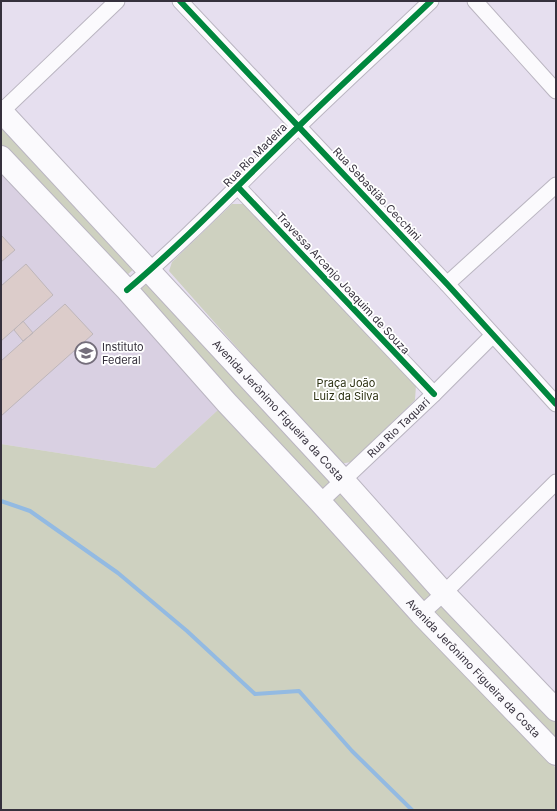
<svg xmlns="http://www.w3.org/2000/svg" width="557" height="811" font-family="Inter,sans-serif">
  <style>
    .education { fill: #d9d0e2 }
    .green { fill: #ced1c0 }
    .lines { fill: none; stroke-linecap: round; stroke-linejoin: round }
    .stream { stroke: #93bae2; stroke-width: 4 }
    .building { fill: #dcccca; stroke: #beb6ba }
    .street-casing { stroke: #bab5c1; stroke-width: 17 }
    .secondary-casing { stroke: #bab5c1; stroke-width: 24 }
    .street { stroke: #fbfafd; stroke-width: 15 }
    .secondary { stroke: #fbfafd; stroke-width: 22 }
    .cycleway-casing { stroke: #fff; stroke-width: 8 }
    .cycleway { stroke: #00873e; stroke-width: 6 }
    .labels { text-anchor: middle; stroke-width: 3.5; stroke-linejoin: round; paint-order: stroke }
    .street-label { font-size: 11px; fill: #36313d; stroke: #fff }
    .poi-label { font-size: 11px; fill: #36313d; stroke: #fff; text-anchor: start }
    .park-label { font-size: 11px; fill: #2c3111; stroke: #fff }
  </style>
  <rect width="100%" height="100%" fill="#e6dfef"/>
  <path class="education" d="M1,166L219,409L155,468L1,444Z"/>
  <path class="green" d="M1,124L135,268L127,275L1,147Z
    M232,204H244L416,385L415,400L351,462L340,464L169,271L172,262Z
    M148,283L331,481L322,490L141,297V289Z
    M219,409L415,621L556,768V810H1V444L155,468Z
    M341,493L429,583L431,595L425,601H416L333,509L334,499Z
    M442,605L556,715V747L435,622V611Z"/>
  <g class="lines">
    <path class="stream" d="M1,501L30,511L118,573L187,631L255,694L299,691L352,751L412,810"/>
  </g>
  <path class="building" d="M1,235L15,250L1,262Z
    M26,264L53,295L1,341V286Z
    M65,304L93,334L1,416V361Z
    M23,321L33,333L23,341L14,330Z"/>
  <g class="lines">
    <g class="street-casing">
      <g id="street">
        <path d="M180,1L447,284L556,404"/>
        <path d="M475,1L556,91"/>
        <path d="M1,112L117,1"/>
        <path d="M238,187L434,394"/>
        <path d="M447,284L556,185"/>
        <path d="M127,290C187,239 242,181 299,126C342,84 387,43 431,1"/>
        <path id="s1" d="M320,502L434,394L493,335"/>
        <path d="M421,614L444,593L556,482"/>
      </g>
    </g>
    <g class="secondary-casing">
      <g id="secondary">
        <path id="s2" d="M1,111L344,481L444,593L556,710"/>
        <path id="s3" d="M1,157L127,290L226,402L320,502L421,614L556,754"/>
      </g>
    </g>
    <use href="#street" class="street"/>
    <use href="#secondary" class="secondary"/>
    <g class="cycleway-casing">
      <path id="cycleway" d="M180,1L447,284L556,404
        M238,187L434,394
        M127,290C187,239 242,181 299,126C342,84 387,43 431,1"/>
    </g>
    <use href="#cycleway" class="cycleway"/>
  </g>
  <defs>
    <g id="university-ring" transform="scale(1.15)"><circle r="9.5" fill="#fff" stroke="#746e7b" stroke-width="1.5"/><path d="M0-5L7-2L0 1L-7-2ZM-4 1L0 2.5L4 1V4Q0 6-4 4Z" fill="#746e7b"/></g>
  </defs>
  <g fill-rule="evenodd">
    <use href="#university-ring" x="86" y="353"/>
  </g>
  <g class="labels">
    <g class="street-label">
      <text transform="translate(255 155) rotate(-45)" y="4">Rua Rio Madeira</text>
      <text transform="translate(377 194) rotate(47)" y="4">Rua Sebastião Cecchini</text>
      <text transform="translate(343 283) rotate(47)" y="4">Travessa Arcanjo Joaquim de Souza</text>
      <text dy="4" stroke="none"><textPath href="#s2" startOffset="408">Avenida Jerônimo Figueira da Costa</textPath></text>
      <text dy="4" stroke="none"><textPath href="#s1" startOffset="108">Rua Rio Taquari</textPath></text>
      <text dy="4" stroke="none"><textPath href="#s3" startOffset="696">Avenida Jerônimo Figueira da Costa</textPath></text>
    </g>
    <g class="poi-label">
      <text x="102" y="351">Instituto<tspan x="102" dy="13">Federal</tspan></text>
    </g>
    <g class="park-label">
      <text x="346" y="387">Praça João<tspan x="346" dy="13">Luiz da Silva</tspan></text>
    </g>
  </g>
  <rect width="557" height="811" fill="none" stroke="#36313d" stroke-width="4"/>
</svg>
